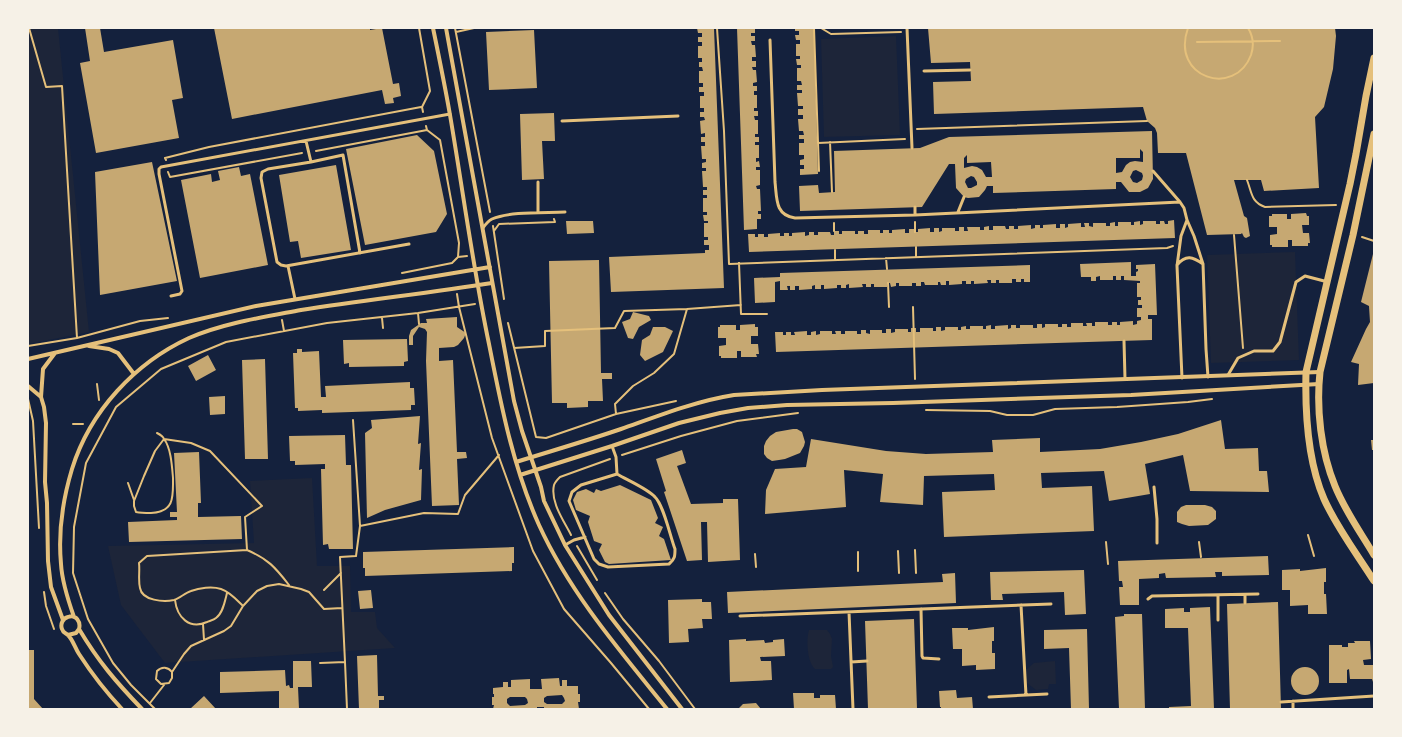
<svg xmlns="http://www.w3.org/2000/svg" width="1402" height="737" font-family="'Roboto Condensed',sans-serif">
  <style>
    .green { fill: #1d2539 }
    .building { fill: #c6a872; fill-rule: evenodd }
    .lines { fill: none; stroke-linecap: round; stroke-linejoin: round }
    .path { stroke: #e5c07b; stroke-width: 2 }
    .service { stroke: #e5c07b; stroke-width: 3 }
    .minor { stroke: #e5c07b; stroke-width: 4 }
    .tertiary { stroke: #e5c07b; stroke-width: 7 }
  </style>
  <rect width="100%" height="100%" fill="#14213d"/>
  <path class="green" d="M28,28H58L89,332L28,344Z
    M896,36L900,135L824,137L821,39Z
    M1295,252L1299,360L1211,363L1207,255Z
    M312,478L317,566H350L351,612H375L377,628L395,648L165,663L121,605L108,546L254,543L250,481Z
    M809,630H827L830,634L832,639L831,656L833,667L831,669H815C807,662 806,640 809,630Z
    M1055,661L1056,684H1049L1048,689L1036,690L1027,683V669L1034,663Z"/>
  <path class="building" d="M85,28H100L104,52L173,40L183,98L172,100L179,138L96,153L80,63L90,61Z
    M214,28H370V30L382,28L393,84L399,83L401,96L393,98L394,103L385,104L382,90L232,119Z
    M697,28H714L724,288L611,292L609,257L705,253V250H709V245H704V240H708V237H704V223H708V221H704L703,215H707V212H703V198H707V195H703V190H707V187H703L702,171H706V168H702V163L706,162V159H702L701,146H705V142H701V137H705V133L701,134L700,121L705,120L704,117H700V112H704V108H700V96H704V92H699V87H703V83H699V71H703L702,67H699V62H702V58H698V46H702V42H698V37H702V33H698Z
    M737,28H755V33H751V36H755V41H751L752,45H755L756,57H752V61H756V67H752L753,70H756L757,82L753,83V86H757V91H754V95H757V108H754V111H758V116H754L755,120H758V134H755V137H759V142H755V145H759V158H756V162L759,161L760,167H756V170H760V185L756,186L757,189H760L761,211H758V214H761V219H757V229L744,230Z
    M795,28H814L818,174L800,175V169H804V165H800V160L804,159V155H799V143H804V139H799V135H804L803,131H799L798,119H803V115H798V109H803V106H798L797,93H802V90H797V85H802L801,81H797V68H801V65H797L796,59H800V56H796V44H800V40H796L795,35H799V31H795Z
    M928,28H1335L1336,36L1333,69L1324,107L1315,117L1319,188L1264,191L1261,180H1234L1244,216L1247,218L1250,236L1246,238L1244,237L1242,233L1241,234L1207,235L1186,153H1158L1157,133L1155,128L1147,121L1143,107L934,114L933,82L971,81L970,62L931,63Z
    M534,30L537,88L489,90L486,32Z
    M554,113L555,141H542L544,179L522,180L520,114Z
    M1152,131L1153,179L1148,188L1140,192H1129L1121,182H1116V189L993,193V186H987L985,190L979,197L968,198L964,197L956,188L955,164H949L922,207L800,211L799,186L818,185L819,193L835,192L834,151L920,148L949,137ZM1140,149L1143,152V162L1135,161L1130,162L1126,165L1122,172L1116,173V158H1140ZM967,155V163L991,162L992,177H986L982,170L977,167L972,166L964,168V158ZM1136,170L1142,173L1143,176L1142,180L1137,183L1133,182L1130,177L1133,171ZM971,176L974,177L977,182V185L971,188H968L965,182L966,179Z
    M417,135L434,151L447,214L436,232L365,245L346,149Z
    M152,162L177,281L100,295L95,172Z
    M336,165L351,250L301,258L298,241L290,242L279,175Z
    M239,167L241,176L250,174L268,265L200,278L181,180L211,174L212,182L220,180L218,171Z
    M1306,213L1307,216H1309V225H1302L1303,233H1309L1310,243H1308V246H1292V240H1288V247H1272V245H1270V235L1277,234V227H1269V216H1272V214H1287V219H1291V214Z
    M1174,220L1175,238L749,252L748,234H755V237H758V234H764V237H768V234L780,233V236H784V233H789V236H792V233L805,232V236L809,235V232H814V235H818V232H830L831,235H834V231H839V234H842V231H855V234H858V231H864V234H868V230H880V233H883V230H889V233H892V230L905,229V233H909V229H914V232H918V229L930,228V232H934V228H939V232L942,231V228H955V231H959V227H964V231H968L967,227H980V230H984V227L989,226V230H993V226H1005L1006,229H1009V226H1014V229H1018V226L1031,225V229L1035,228V225H1040V228H1043V225L1056,224V228H1060V224H1065V228L1068,227V224L1081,223V227H1085L1084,223H1089V226L1093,227V223H1106V226H1110V223L1115,222V226H1118V222H1131V225H1134V222L1140,221V225L1143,224V221H1156V224H1160V221H1164L1165,224H1168V221Z
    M566,221H593L594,233L567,234Z
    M1373,254L1374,383L1358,385L1359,364L1351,362L1366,329L1370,322L1369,306L1361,302Z
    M599,260L601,373H612V379H602L603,401H588V407L567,408V403H552L549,261Z
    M1131,262V276H1136V272L1138,271V269H1136V265L1155,264L1157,315H1148V319H1152V340L776,352L775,332H783V335H786V332H791V335H795L794,332L807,331V335H811V332L816,331V335L820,334V331H832V334H836L835,331H841V334H845V331H857V334H861V330H866V333L870,334V330H882V333H886V329H891V333L895,332V329H908V332H911V328H916V332H920V328H933V331H936V327H941V331L945,330V327H958V330H961V327L966,326V329H970V326H983V329H986V326L991,325V329H995V326L1008,325V329L1011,328V325H1016V328H1020V325H1033V328H1037V324H1042V328L1045,327V324H1058V327H1062V324H1067V327H1071V323H1083V326H1087L1086,323H1092V326H1095V322H1108V325H1112V322H1117V325H1120V322L1133,321V325L1137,324V321L1141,320V317H1137V308H1142V305H1138V300H1141V297H1137V283H1140V281L1124,280V276H1121V280H1116V276H1113V280H1100V276L1096,277V281H1091V277H1081L1080,264Z
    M1030,265V282H1024V279H1021V282H1016V279H1012V283H999V280H996V283H991V280H987L988,283L974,284V281H971V284H966V281H962V284L949,285V281H946V285H941L940,282H938V285H925L924,282H921V286H916V283H912V286H899V283H896V286L891,287L890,283H887V287H874V284H871V287H866V284H862L863,287L849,288V284L846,285V288H841V285H837V288L824,289V285H821V289H815V285L812,286V289L799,290V286H795V290H790V286H787L788,290H780V281L775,282V302L755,303L754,278L780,277V273Z
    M633,312L649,316L651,320L639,327L633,339L628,338L622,322L630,319Z
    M457,317V327L466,333L464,338L458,345L454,347L439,348V361L453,360L457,452H466L467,458L457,459L459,505L432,506L426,361L427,332L425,329L419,327L413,336V345H409V336L411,330L421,323H427L426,319Z
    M755,324V327H758V336H751V344H758L759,354H756L757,357H741V351H737V358H721V356H719V346L726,345V338H718V327H720V325H736V330H740V325Z
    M653,327H665L673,331L663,352L645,361L640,355L642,340L650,335Z
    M407,339L408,361L404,362V366L349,367V363L344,364L343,340Z
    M297,349H302V352L319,351L321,397H326L325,386L410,382V388H414L415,405H411V410L322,413V410L298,411V408H295L293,353H297Z
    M208,355L216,370L196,381L188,366Z
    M265,359L268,459H245L242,360Z
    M225,396V414L210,415L209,397Z
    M420,416L418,444L421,443L419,470L422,469L421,500L385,510L367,518L365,433L372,428L371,420Z
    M1221,420L1225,449L1258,448L1259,471H1267L1269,492L1190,491L1183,455L1145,464L1150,494L1109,501L1104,471L1041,473L1042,488L1092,486L1094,531L944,537L942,492L995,490L994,474L924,476L923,505L880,502L883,474L844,470L846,507L765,514L766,490L775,469L806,467L811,439L886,451L926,454L993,452L992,440L1040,438V452L1100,449L1141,442L1178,434Z
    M793,429H797L802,432L805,442L804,446L800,453L785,459L779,460L772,461L767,458L764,454V446L766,441L770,436L776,432Z
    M345,435L346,465H351L353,549H329L328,544L323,545L321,469H325V464L295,465V461H290L289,436Z
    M1371,440H1374V450H1372Z
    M682,450L686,463L677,466L691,504L723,503V499H738L740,560L708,562L707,522H701L702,560L687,561L664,492L666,491L656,459Z
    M199,452L201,503H198V517L241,516L242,539L129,542L128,522L177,520V517H170V512H177L174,453Z
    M620,485L651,500L658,518L655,523L663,527L659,536L664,539L671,560L609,564L605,562L599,550L602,544L594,541L588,522L590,516L576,510L573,500L577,492L586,489L594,493L596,489L601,491Z
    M1186,505H1205L1212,507L1216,511V519L1208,525L1189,526L1182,524L1177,522V512L1181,507Z
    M514,547V563H512V571L365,576V568H363V552Z
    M1268,556L1269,575L1222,576V572H1215L1216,577L1166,578L1165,573L1159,574V578L1139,579V605H1120L1119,587H1123L1122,581H1119L1118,561Z
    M1326,568V582H1324V594H1326L1327,614H1308V605L1290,606V590H1282V570L1300,569V571Z
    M1084,570L1086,614L1065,615L1064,592L1002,594L1003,600H991L990,572Z
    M955,573L956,603L728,613L727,592L943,582L942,574Z
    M371,590L373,608L360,609L358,591Z
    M702,599V602H711L712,619H702L703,628L688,629L689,642L669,643L668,600Z
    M1278,602L1281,709H1230L1227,604Z
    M1210,607L1214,709H1169V707L1191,706L1188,628H1165V609L1184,608V612H1190V608Z
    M1124,614H1142L1145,709H1119L1115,617L1124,616Z
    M914,619L917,709H868L865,621Z
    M994,627V641H992V653H995V669L976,670V665L962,666V649H953L952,628H968V630Z
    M1087,629L1089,709H1071L1069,648L1044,649V630Z
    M746,639V641L764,640L765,643L773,642V640L784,639L785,656L760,657L761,661H771L772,680L730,682L729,640Z
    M1354,641H1370L1371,659L1363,660L1364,665H1374V682H1373L1372,679H1350L1349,669L1347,670V683H1329V645H1342V647H1348V643H1355Z
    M28,650H34V699L43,709H28Z
    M377,655L378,696H384V700H379V709H359L357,656Z
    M293,661H311L312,687H298L299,709H279V691L220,693V672L285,670L286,686L289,685L290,688H293Z
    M1291 681a14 14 0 1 1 28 0a14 14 0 1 1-28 0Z
    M559,678L560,686H562V680H567V686H578V694H580V702H578L579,709H544V707H537V709H493L494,705H492V697H494V694H493V688L503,687V682H508V687H511V680L530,679V689H542L541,679ZM562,695L564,698L565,701L562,704H547L544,702V698L547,696ZM510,697H525L527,699L528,703L525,705L510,706L507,703V699Z
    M956,690L957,698L972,697L973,709H941V707H940L939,691Z
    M793,693H814V698H820V695H835L836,709H794Z
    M204,696L216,709H190Z
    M756,703L761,709H738L743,704Z"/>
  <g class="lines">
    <path class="path" d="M29,28L46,87L62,86L77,338
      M419,28L430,91L422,107L423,112
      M455,28L490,212
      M717,28L724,131L729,264L1167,248L1173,246
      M814,28L819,171
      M821,28L831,34L901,32
      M1188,28C1170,78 1235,98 1251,55C1254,46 1253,36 1248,28
      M456,32L474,28
      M1197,42L1280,41
      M917,129L1147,121
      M830,142L832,192
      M818,143L905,139
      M316,151L427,130
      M166,160L165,158L209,147L421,107
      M168,172L170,177L302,153
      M1247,180C1252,193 1251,202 1265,207L1336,205
      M915,222V232
      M834,223V231
      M493,226L504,299
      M494,231L499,224L555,222L554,219
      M1234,235L1243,348
      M1362,237L1374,241
      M916,247V257
      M835,250V260
      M458,257L467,256
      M886,258L887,269
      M739,263L741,314H767
      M402,273L452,263L458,257L459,243L440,140L427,130L426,126
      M888,283L889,307
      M457,294L459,307L492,438L533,551L564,609L611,663L649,709
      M913,307L915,379
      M418,313L419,324
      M382,318L383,328
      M282,320L284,331
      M508,323L536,437L546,438L616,414L676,401
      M28,346L77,338L140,321L168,318
      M514,348L545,346V331L615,328L624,311L687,309
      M97,384L99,400
      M28,399L33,421L39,528
      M926,410L990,411L1007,415H1033L1055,409L1117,407L1188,402L1212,399
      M616,414L615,404L633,386L654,373L674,354L687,309L741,305
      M353,420L360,526
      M73,424H83
      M157,433C159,434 163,436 164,439C171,448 172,466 173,478C173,496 175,512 151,513C146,513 141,513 136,512L134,506V501L144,476L155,451L164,439
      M164,439L191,443L210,451L262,506L245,517L247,550
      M622,455L681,436L737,421L798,413
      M128,483L134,500
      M571,535C564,521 550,502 554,485C555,482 558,479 560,477L610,459
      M1308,535L1314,556
      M1106,542L1108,564
      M1199,542L1201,557
      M577,546L597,580
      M915,550L916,573
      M898,551L899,573
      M858,552V571
      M755,554L756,567
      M324,590L341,573
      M44,592L46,606L54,629
      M605,593L623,619L659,661L695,709
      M175,600C177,617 189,630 207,622C209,621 214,620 216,618C223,613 225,601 227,593
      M243,606C237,600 230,592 221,589C212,586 199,588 191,591C185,593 180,598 174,600C164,602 142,601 140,588C138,580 140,571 139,563L147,556L247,550C268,559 275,567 289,585
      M203,624L204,640
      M345,662L347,709
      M320,663L345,662L340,557L356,556L360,526L424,513L458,514L465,495L499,455
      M172,672C168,667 162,666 157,671L156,679L161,684L169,683L172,678V672L184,654L191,646L224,631L231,626L243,606L257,591L267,586L279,584L301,589L309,592L324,609L342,608
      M150,703L164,685
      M155,709L131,685L113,663L88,619L73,573L74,527L86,463L116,407L161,369L226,342L327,323L418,313L475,304"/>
    <path class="service" d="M907,28L912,148
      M770,40L775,182C777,199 775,215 795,218L915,215L1180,202
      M924,71L970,70
      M562,121L678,116
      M306,141L311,162
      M1153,171L1180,202L1184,208L1187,220L1194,236L1203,264L1206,349L1208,377
      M538,182V213
      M915,207V215
      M958,212L964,197
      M483,228C485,225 488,221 492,219C510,211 545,213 565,212
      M360,253L343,155L311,162L268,169L262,172L261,178L277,262L281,265L286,266L409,244
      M1177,265C1186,254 1193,257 1203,264
      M288,266L295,299
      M171,296L180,294L182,291L159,174V169L161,167L450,114
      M1124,341L1125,379
      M1228,375L1238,358L1254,351H1273L1280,342L1296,282L1305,276L1328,282
      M1182,378L1177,266L1181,236L1187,220
      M612,446L616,457L617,474
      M617,474C627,480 648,489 655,497C664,506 670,536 675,549C675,556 675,559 669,564L608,567L599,564L594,559L569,501L572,492L581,485Z
      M1154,487L1157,519V543
      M565,545L574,540L585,537
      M1218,596V620
      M1148,599L1152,596L1258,594
      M1245,603V595
      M1021,605L1026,695
      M921,609L922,656L923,658L939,659
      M849,612L853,709
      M740,616L1051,604
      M851,662L867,661
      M989,697L1047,694
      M1293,701V709
      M1281,702L1374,696"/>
    <path class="minor" d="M433,28C439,57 445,86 450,115C463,191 473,268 489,344C501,405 513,467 539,525C570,593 620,651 667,709
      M446,28L514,401L522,431L541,487L544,501L565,545L609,615L682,709
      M89,346L109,349L118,353L134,374
      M55,353L43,369L41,397L44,407L46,423L45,482L47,503L48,561L51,587L63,620
      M28,359L256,306L490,267
      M28,386L41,397
      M516,462C551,451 586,441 621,429C658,416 696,401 734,395L822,390L1320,372
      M520,475L612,446L679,423L720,413L748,408L787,405L893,403L1131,395L1319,384
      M74,617C68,600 62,582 61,564C58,532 63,499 72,469C90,411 135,363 189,338C224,323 264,317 301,310C365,300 429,293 492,283
      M68,635L76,633L79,629
      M122,709C106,692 92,674 79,654C75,648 73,640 68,635C66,633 63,633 62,629C60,624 63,618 68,617C76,614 81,622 79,629C98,661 116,682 142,709"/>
    <path class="tertiary" d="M1374,58L1366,96L1356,154L1350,184L1306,372C1305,412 1308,462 1324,499C1337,528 1357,554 1374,581
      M1374,134L1353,235L1320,372C1316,409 1321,452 1335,486C1345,511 1361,533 1374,555"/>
  </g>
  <rect width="1402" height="737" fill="none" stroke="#f6f1e7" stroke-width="58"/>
</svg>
